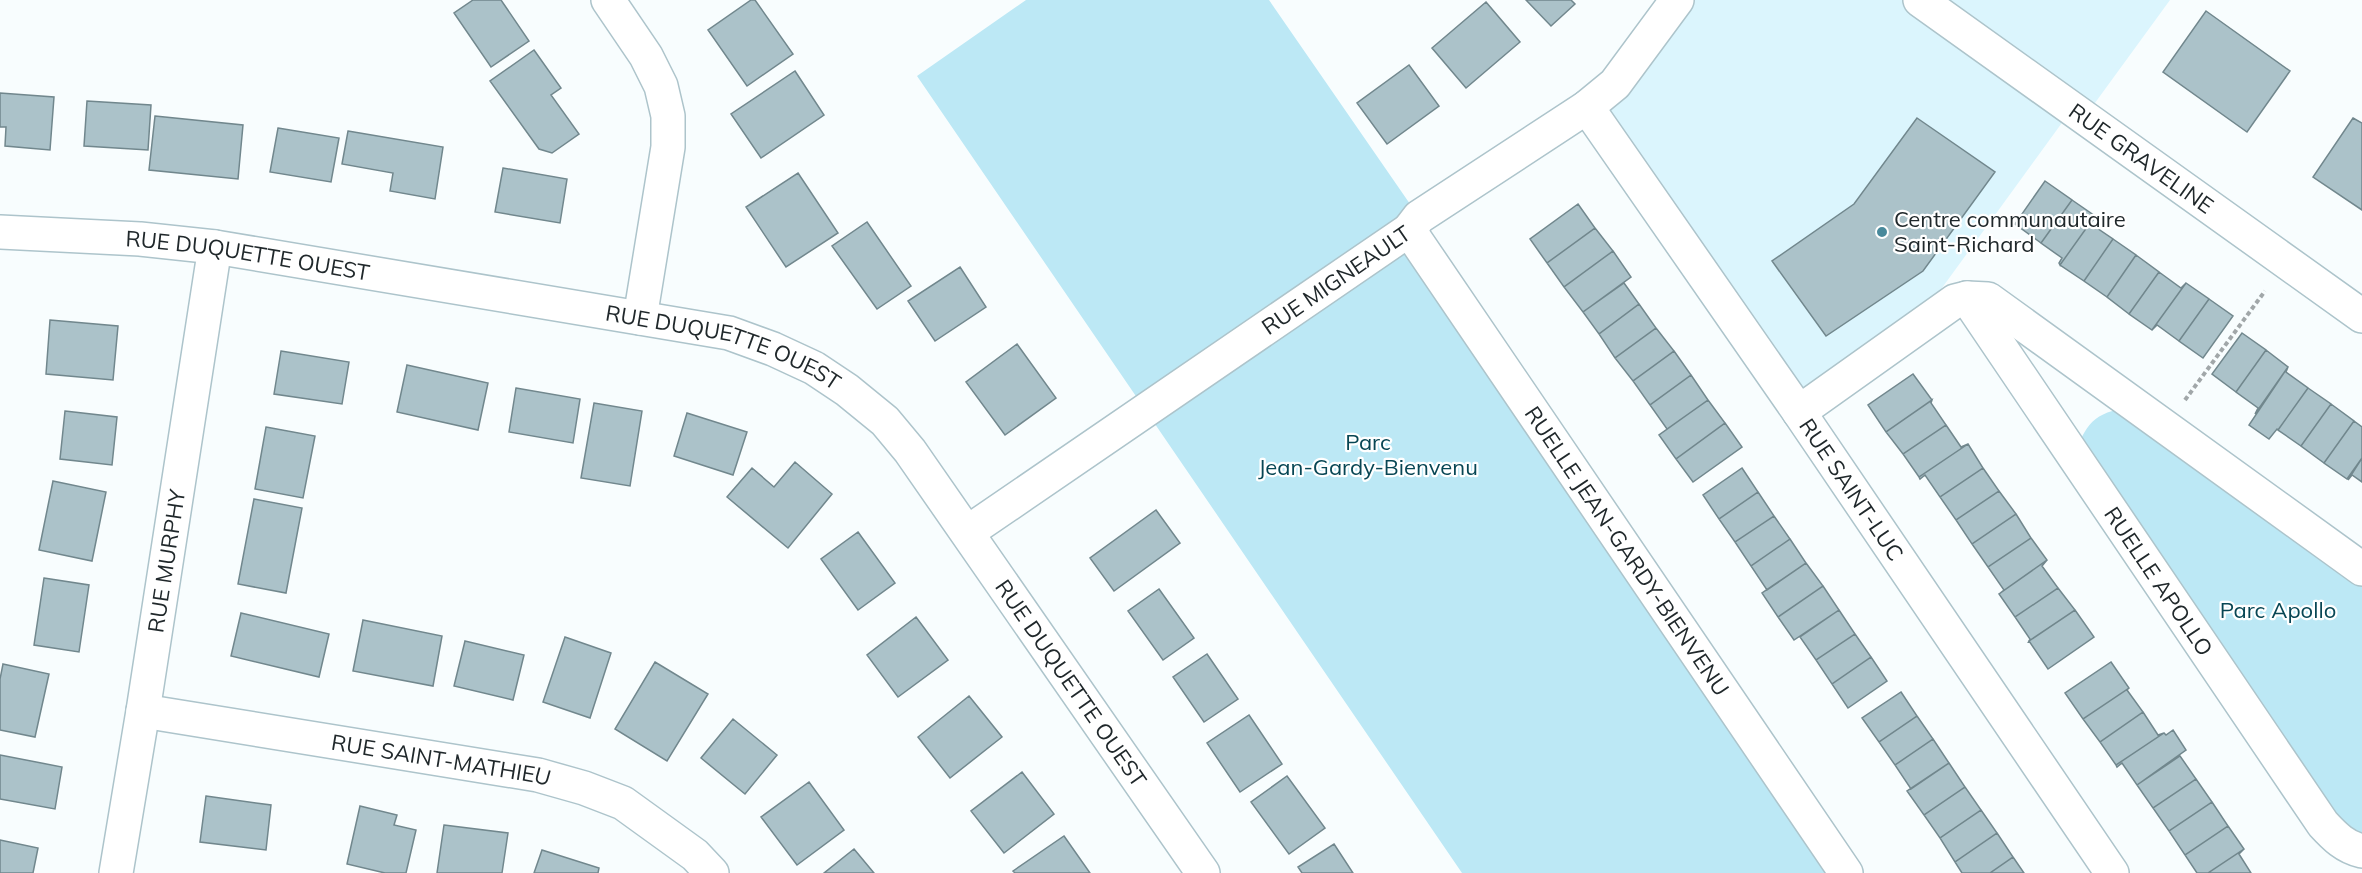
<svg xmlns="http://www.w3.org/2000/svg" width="2362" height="873" font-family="Mulish,sans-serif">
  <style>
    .built { fill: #dbf5fd }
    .green { fill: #bce8f5 }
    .building { fill: #abc2c9; stroke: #71878d; stroke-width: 1.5 }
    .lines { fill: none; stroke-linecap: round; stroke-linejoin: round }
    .minor-casing { stroke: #adc4cb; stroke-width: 36 }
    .path { stroke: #a1a7a9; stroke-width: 4; stroke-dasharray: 4.5 3; stroke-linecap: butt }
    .minor { stroke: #fff; stroke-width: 33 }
    .poi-dot { fill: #48899b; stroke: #fff; stroke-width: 2 }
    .labels { text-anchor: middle; stroke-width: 4.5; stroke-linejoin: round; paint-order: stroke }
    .street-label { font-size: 22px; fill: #20282b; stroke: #fff }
    .poi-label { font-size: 22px; fill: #20282b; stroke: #fff; text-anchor: start }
    .park-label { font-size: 22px; fill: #074654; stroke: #fff }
  </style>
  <rect width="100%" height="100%" fill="#f8fdfe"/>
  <path class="built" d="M1677,0H2170L2084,118L2072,109L1910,332L1799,412L1587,107Z"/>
  <path class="green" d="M1026,0H1269L1419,217L1846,873H1462L917,76Z
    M2137,406L2362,569V851L2074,456C2088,418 2097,412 2137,406Z"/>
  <path class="building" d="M473,0H501L529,41L491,67L454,13Z
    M751,0H755L793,54L747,86L708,30Z
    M1526,0H1571L1575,4L1551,26Z
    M1486,2L1520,42L1466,88L1432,48Z
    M2206,11L2290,71L2247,132L2163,72Z
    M534,50L561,88L551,95L579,134L552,153L539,149L490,81Z
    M1409,65L1439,106L1387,144L1357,103Z
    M795,71L824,115L761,158L731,114Z
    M0,93L54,97L50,150L5,146L6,127H0Z
    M87,101L151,105L148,150L84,146Z
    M155,116L243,125L238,179L149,170Z
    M1917,118L1995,172L1923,271L1826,336L1772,261L1854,204Z
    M2353,118L2362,123V210L2313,177Z
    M278,128L339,138L331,182L270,172Z
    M348,131L443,147L435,199L390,191L393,173L342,164Z
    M503,168L567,179L560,223L495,212Z
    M798,173L838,233L786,267L746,207Z
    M2045,181L2072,200L2041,243L2015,224Z
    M2072,200L2095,216L2060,265L2059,263L2062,258L2041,243Z
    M1578,204L1595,228L1547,263L1530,239Z
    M2095,216L2091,224L2113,239L2084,281L2060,265Z
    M867,222L911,286L877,309L832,246Z
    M1595,228L1613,251L1564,287L1547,263Z
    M2113,239L2136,255L2107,297L2084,281Z
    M1613,251L1631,277L1583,312L1564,287Z
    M2136,255L2159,272L2129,314L2107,297Z
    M960,267L986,307L935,341L908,301Z
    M2159,272L2181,288L2186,283L2152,330L2129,314Z
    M1624,283L1639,304L1599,334L1583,312Z
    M2186,283L2209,299L2179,341L2157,325L2152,330Z
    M2209,299L2233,316L2203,358L2179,341Z
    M1639,304L1656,328L1615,358L1599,334Z
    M50,320L118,326L113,380L46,374Z
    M1656,328L1674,351L1633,381L1615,358Z
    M2242,333L2266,350L2236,392L2212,374Z
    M1017,344L1056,398L1005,435L966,382Z
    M2266,350L2288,367L2255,414L2258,408L2236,392Z
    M281,351L349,362L342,404L274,394Z
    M1674,351L1691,375L1650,405L1633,381Z
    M407,365L488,383L478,430L397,412Z
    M2288,367L2286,372L2308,388L2278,430L2277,429L2269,439L2249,425Z
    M1913,374L1932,400L1886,432L1868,405Z
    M1691,375L1708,400L1667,429L1650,405Z
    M516,388L580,399L573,443L509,432Z
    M2308,388L2331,404L2301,446L2278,430Z
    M1708,400L1725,423L1676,459L1659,435Z
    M1932,400L1931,403L1946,425L1903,454L1886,432Z
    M594,403L642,411L630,486L581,478Z
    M2331,404L2354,421L2324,463L2301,446Z
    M65,411L117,417L112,465L60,459Z
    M687,413L747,432L733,475L674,456Z
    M2354,421L2362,427V458L2347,479L2324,463Z
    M1725,423L1742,447L1693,482L1676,459Z
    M1946,425L1961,447L1968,444L1919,477L1903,454Z
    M266,427L315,436L303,498L255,489Z
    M1968,444L1983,468L1940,497L1925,475L1920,479L1919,477Z
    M2362,458V482L2352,475L2348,480Z
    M795,462L832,494L788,548L727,497L752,468L774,487Z
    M1742,468L1758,492L1719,519L1703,495Z
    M1983,468L1999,491L1956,520L1940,497Z
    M53,481L106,492L92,561L39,550Z
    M1999,491L2016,514L1972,544L1956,520Z
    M1758,492L1774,516L1735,542L1719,519Z
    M254,499L302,508L286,593L238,584Z
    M1156,510L1180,543L1114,591L1090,558Z
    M2016,514L2031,538L1988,567L1972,544Z
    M1774,516L1790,539L1751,566L1735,542Z
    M858,532L895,583L858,610L821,559Z
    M2031,538L2047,560L1999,594L2004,590L1988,567Z
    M1790,539L1806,563L1767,590L1751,566Z
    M2047,560L2042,566L2058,588L2015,617L1999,594Z
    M1806,563L1823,586L1778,617L1762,593Z
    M44,578L89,585L79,652L34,645Z
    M1823,586L1839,610L1794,640L1778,617Z
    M2058,588L2075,610L2029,641L2030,639L2015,617Z
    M1159,589L1194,638L1163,660L1128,611Z
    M1839,610L1855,634L1816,660L1800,637Z
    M2075,610L2094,637L2048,669L2029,641Z
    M241,613L329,634L319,677L231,656Z
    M916,617L948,660L898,697L867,655Z
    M363,620L442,636L433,686L353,671Z
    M1855,634L1871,657L1832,684L1816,660Z
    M565,637L611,653L590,718L543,702Z
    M465,641L524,655L513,700L454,686Z
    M1207,654L1238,699L1204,722L1173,677Z
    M1871,657L1887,681L1848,708L1832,684Z
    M655,662L708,694L667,761L615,729Z
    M2111,662L2129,688L2083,719L2065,693Z
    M3,664L49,674L35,737L0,730V679Z
    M2129,688L2127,690L2143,712L2100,742L2083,719Z
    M1901,692L1917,716L1879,742L1862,718Z
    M969,696L1002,737L950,778L918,737Z
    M2143,712L2158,735L2164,733L2116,765L2100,742Z
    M1249,715L1282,764L1240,792L1207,743Z
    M1917,716L1933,739L1895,765L1879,742Z
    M733,719L777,755L745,794L701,758Z
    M2173,730L2186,750L2137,785L2122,763L2117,767L2116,765L2164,733L2166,735Z
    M1933,739L1949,763L1911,789L1895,765Z
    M0,755L62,767L55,809L0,799Z
    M2180,756L2196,779L2153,808L2137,785Z
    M1949,763L1965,787L1924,815L1907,791Z
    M1022,772L1054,814L1004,853L971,811Z
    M1287,776L1325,828L1289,854L1251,802Z
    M2196,779L2212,802L2169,831L2153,808Z
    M809,782L844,830L797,865L761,817Z
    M1965,787L1981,810L1940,838L1924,815Z
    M206,796L271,805L266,850L200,842Z
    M2212,802L2228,826L2185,855L2169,831Z
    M360,806L397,815L394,825L416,830L406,873H385L347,864Z
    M1981,810L1997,833L1955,862L1940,838Z
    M444,825L508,833L502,873H437Z
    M2228,826L2244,849L2208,873H2197L2185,855Z
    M1997,833L2013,857L1990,873H1962L1955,862Z
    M1064,836L1090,873H1015L1013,871Z
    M0,840L38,848L33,873H0Z
    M1334,844L1353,873H1302L1298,867Z
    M854,849L874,873H824Z
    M2244,849L2239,854L2251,873H2208Z
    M542,850L599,868L598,873H534Z
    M2013,857L2024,873H1990Z"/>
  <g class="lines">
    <g class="minor-casing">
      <g id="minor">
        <path d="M608,0L646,56L661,86L668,116V147L640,318"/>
        <path id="s1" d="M1920,0L2362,316"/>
        <path id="s2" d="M1587,107L1799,412L2112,873"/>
        <path id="s3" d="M1409,230L1846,873"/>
        <path id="s4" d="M0,232L140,239L215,247L729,333L773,349L814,368L847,390L885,421L910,451L1203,873"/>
        <path id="s5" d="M1967,298L2323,824C2335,837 2345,847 2362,851"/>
        <path d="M1799,412L1955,301L1967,298L1988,299L2362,569"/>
        <path id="s6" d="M968,532L1409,230L1419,217L1587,107L1615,84L1677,0"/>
        <path id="s7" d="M143,711L538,775L584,788L623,803L695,855L712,873"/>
        <path id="s8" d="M116,873L143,711L215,247"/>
      </g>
    </g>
    <path class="path" d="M2185,400L2265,291"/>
    <use href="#minor" class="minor"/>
  </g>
  <circle class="poi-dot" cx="1882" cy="232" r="6"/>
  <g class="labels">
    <g class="street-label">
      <text dy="8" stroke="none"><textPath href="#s1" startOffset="272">RUE GRAVELINE</textPath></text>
      <text dy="8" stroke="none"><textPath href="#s4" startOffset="249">RUE DUQUETTE OUEST</textPath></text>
      <text dy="8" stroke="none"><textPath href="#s6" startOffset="446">RUE MIGNEAULT</textPath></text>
      <text dy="8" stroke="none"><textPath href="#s4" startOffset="735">RUE DUQUETTE OUEST</textPath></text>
      <text dy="8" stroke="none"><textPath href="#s2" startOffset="465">RUE SAINT-LUC</textPath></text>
      <text dy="8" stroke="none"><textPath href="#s3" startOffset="388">RUELLE JEAN-GARDY-BIENVENU</textPath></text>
      <text dy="8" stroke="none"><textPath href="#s8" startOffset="316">RUE MURPHY</textPath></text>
      <text dy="8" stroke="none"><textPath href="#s5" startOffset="342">RUELLE APOLLO</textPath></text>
      <text dy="8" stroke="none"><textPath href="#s4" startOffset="1239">RUE DUQUETTE OUEST</textPath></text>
      <text dy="8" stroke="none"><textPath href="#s7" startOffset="302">RUE SAINT-MATHIEU</textPath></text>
    </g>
    <g class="poi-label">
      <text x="1894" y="227">Centre communautaire<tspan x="1894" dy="25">Saint-Richard</tspan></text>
    </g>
    <g class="park-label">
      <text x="1368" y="450">Parc<tspan x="1368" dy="25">Jean-Gardy-Bienvenu</tspan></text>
      <text x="2278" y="618">Parc Apollo</text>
    </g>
  </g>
</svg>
